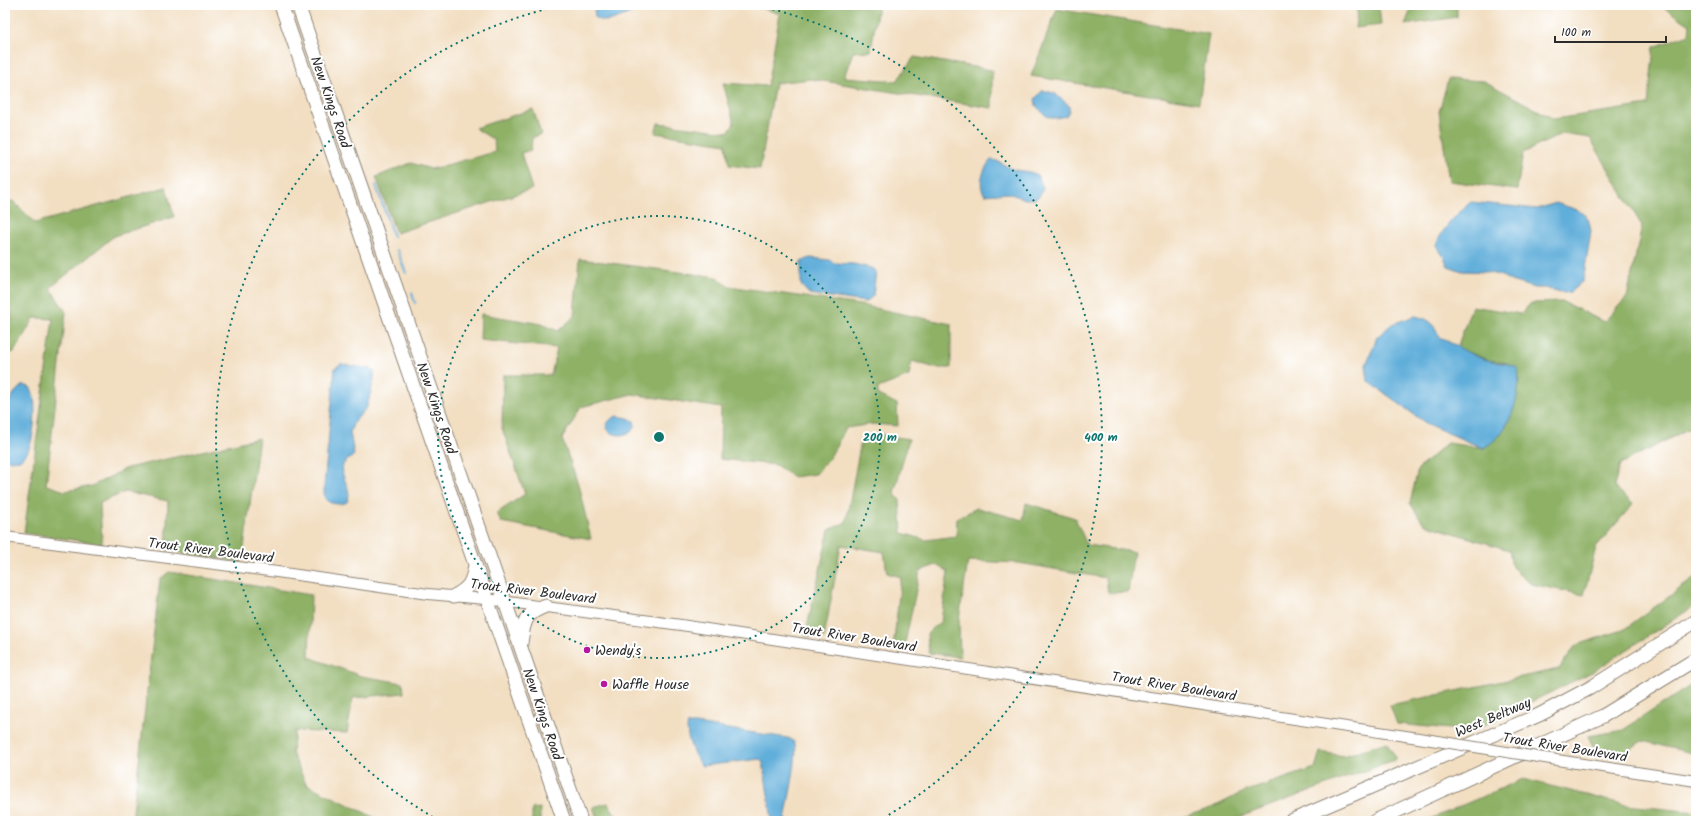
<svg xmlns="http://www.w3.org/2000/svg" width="1701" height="826" font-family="Kalam,sans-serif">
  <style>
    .forest { fill: #8eb166; stroke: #5c6e48 }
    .water { fill: #61aeda; stroke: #466c82 }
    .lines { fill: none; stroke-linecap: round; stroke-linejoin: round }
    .stream { stroke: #61aeda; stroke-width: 2 }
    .secondary-casing { stroke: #8e8476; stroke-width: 12 }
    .highway-casing { stroke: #8e8476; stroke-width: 15 }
    .secondary { stroke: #fff; stroke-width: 10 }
    .highway { stroke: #fff; stroke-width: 13 }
    .secondary-bridge-casing { stroke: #8e8476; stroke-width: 12; stroke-linecap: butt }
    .secondary-bridge { stroke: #fff; stroke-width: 10 }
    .ring { fill: none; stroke: #0f766e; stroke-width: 2; stroke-dasharray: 2 4 }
    .poi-dot { fill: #b5179e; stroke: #fff; stroke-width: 1.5 }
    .labels { text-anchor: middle; stroke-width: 4; stroke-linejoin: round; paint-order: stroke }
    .street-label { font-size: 14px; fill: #2b2b2b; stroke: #fff }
    .poi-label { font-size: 14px; fill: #2b2b2b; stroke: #fff; text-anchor: start }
    .centre { fill: #0f766e; stroke: #fff; stroke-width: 2 }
    .ring-label { font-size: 12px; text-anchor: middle; font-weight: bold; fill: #0f766e; stroke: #fff; stroke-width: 4; stroke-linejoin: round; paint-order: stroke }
  </style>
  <rect width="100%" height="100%" fill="#fff"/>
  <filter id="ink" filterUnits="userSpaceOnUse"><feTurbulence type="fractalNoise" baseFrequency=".025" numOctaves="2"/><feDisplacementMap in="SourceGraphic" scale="8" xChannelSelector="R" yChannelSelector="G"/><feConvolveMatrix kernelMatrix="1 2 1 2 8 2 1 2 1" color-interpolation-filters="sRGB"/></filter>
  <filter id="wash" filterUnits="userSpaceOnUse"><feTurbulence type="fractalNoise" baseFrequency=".012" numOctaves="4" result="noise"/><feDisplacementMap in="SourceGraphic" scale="16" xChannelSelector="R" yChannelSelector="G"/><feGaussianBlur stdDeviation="0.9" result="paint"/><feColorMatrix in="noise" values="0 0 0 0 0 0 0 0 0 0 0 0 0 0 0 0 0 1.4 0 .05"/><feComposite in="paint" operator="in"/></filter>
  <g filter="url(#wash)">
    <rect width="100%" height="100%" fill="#f2dec1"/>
    <path class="forest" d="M753,5H878L871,51L853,52L844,77L897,81L914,57L992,70V108L811,79L775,83L760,169L729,165L726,144L655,133L658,123L728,132L734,123L723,83L767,86L780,14Z
      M1358,5H1379L1381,25L1355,28Z
      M1457,5V17L1405,25L1412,6Z
      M1660,5H1696V425L1620,464L1614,487L1633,504L1596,547L1584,595L1531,584L1512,567L1509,550L1424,524L1410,503L1418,469L1447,443L1484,448L1508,363L1488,360L1457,348L1472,306L1521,314L1531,303L1563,302L1604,322L1627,297L1642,226L1590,138L1562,134L1523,153L1517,190L1449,181L1439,112L1448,79L1484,81L1554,119L1648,105L1654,47L1689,34L1690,25Z
      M1057,9L1209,34L1199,103L1031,76Z
      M533,109L541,134L532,138L531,150L521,153L532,189L396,233L376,177L411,163L431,169L495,152L494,140L475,128Z
      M166,187L174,217L114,236L50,288L66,312L46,485L65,491L92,486L127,468L259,438L242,562L166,550L168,501L125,492L100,503L102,544L24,533L53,319L34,318L14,352L5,355V322L12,321L8,292L5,283V202L13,201L35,223Z
      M580,259L717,277L728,286L860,305L951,324V368H935L912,361L909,376L878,388V395L897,404L898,426L873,424L846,428L830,457L816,474L793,477L776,465L720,459L721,408L632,394L581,407L562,439L578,484L591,539L501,522L497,513L525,494L502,428L503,375H551L557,348L480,340L481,314L542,324L558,331L575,316Z
      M877,434L909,439L894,493L900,500L902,533L926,540L956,536L957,518L977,508L1023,520L1026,503L1075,518L1087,545L1134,552L1128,592L1108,593L1106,578L1019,563L968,561L959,620L960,657L929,653L927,634L941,621L948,572L936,565L920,571L904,648L893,649L901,577L887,573L884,552L841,545L824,638L805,636L829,530L846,522L861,441Z
      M169,572L311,595L309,657L361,676L403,683L404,693L353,698L347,733L295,731L292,753L306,784L382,821H132L160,579Z
      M1696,577V605L1594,671L1472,731L1397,724L1390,705L1559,669L1576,645L1623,630Z
      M1696,682V754L1642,741L1618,757L1597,754L1588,736L1623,730Z
      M1386,742L1397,759L1229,821H1171L1214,807L1241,793L1315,768L1320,752L1344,756Z
      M1523,779L1626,805L1696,812V821H1426Z
      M608,803L620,821H598L593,807Z
      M540,808V821H532V809Z"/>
    <path class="water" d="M596,5H636L634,12C622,15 606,27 595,17L594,8Z
      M1043,90L1056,94C1061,102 1076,103 1066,116C1048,120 1049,119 1036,106L1035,99Z
      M991,160C1000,160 1004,166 1012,169C1021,172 1027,170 1038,175L1043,188L1040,195L1035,199H1025L1008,193L985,195C977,185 983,169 991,160Z
      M1471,202L1537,209L1556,203L1578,210L1588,218L1591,231L1583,281L1570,292L1565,293L1545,288H1534L1511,281L1502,276L1486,272L1462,271L1448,266L1444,257L1436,245C1441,230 1459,211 1471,202Z
      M810,258L830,260L834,263L854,264L871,268L876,271L873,296L866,302L809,294L801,285V262Z
      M1415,316C1432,320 1433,323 1440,338C1456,344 1470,356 1488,360C1500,364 1506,362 1518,368C1522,395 1510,435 1483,448L1427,424L1368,381L1366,365L1377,337L1392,324Z
      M341,364L372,369L374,371V379L367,407L354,422L350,432L354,455C351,459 345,460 343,465C339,479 354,488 347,502C342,505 328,505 325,498C324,495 324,490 324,487L334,378L335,368Z
      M23,385L30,387C39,399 34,441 27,453C25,455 22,458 20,460L10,461L5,458C5,434 0,400 23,385Z
      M617,416L628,418L634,421L635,425L631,432C628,433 624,435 621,435C605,435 601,422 617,416Z
      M688,724H696L788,738C791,739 794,741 795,744C799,755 787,806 785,821H772L763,762L760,759L702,766C695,760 684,733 688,724Z"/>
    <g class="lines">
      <path class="stream" d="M376,185L393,236
        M397,250L406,273
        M412,293L415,303"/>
    </g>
  </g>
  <g filter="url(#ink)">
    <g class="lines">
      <g class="secondary-casing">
        <path id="secondary" d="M5,537L277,572L428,594L486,599L681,625L1425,739
          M1576,763L1696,781"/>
      </g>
      <g class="highway-casing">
        <path id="highway" d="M281,5L564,821
          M298,5C392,277 488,548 581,821
          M454,596C469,588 472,583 475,566
          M521,643C524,622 524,614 546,606
          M1291,821L1539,715L1590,688L1696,621
          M1375,821L1603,716L1696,659"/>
      </g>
      <use href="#secondary" class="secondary"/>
      <use href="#highway" class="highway"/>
      <g class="secondary-bridge-casing">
        <path id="secondary-bridge" d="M1425,739L1576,763"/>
      </g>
      <use href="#secondary-bridge" class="secondary-bridge"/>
    </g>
  </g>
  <g class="ring">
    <circle cx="659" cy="437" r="221"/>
    <path d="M438 820A442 442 0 0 1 563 5M755 5A442 442 0 0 1 880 820"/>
  </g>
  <g class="poi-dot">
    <circle cx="587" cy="650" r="4"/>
    <circle cx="604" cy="684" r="4"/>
  </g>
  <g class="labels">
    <g class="street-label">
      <text transform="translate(331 102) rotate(71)" y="5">New Kings Road</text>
      <text transform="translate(437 408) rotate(71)" y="5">New Kings Road</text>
      <text transform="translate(211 550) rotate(7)" y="5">Trout River Boulevard</text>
      <text transform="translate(533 591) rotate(7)" y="5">Trout River Boulevard</text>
      <text transform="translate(854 637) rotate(9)" y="5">Trout River Boulevard</text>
      <text transform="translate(1174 686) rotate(9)" y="5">Trout River Boulevard</text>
      <text transform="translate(543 714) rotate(71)" y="5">New Kings Road</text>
      <text transform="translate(1493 717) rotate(-23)" y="5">West Beltway</text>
      <text transform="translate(1565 747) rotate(9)" y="5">Trout River Boulevard</text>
    </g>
    <g class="poi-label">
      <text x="595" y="655">Wendy's</text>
      <text x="612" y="689">Waffle House</text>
    </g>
  </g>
  <circle cx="659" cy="437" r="6" class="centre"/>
  <g class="ring-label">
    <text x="880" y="441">200 m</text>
    <text x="1101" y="441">400 m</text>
  </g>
  <rect width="1701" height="826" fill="none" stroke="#fff" stroke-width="20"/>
  <path d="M1555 36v6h111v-6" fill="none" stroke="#2b2b2b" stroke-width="2"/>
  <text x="1561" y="36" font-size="12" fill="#2b2b2b" stroke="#ffffff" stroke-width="3" paint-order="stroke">100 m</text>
</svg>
